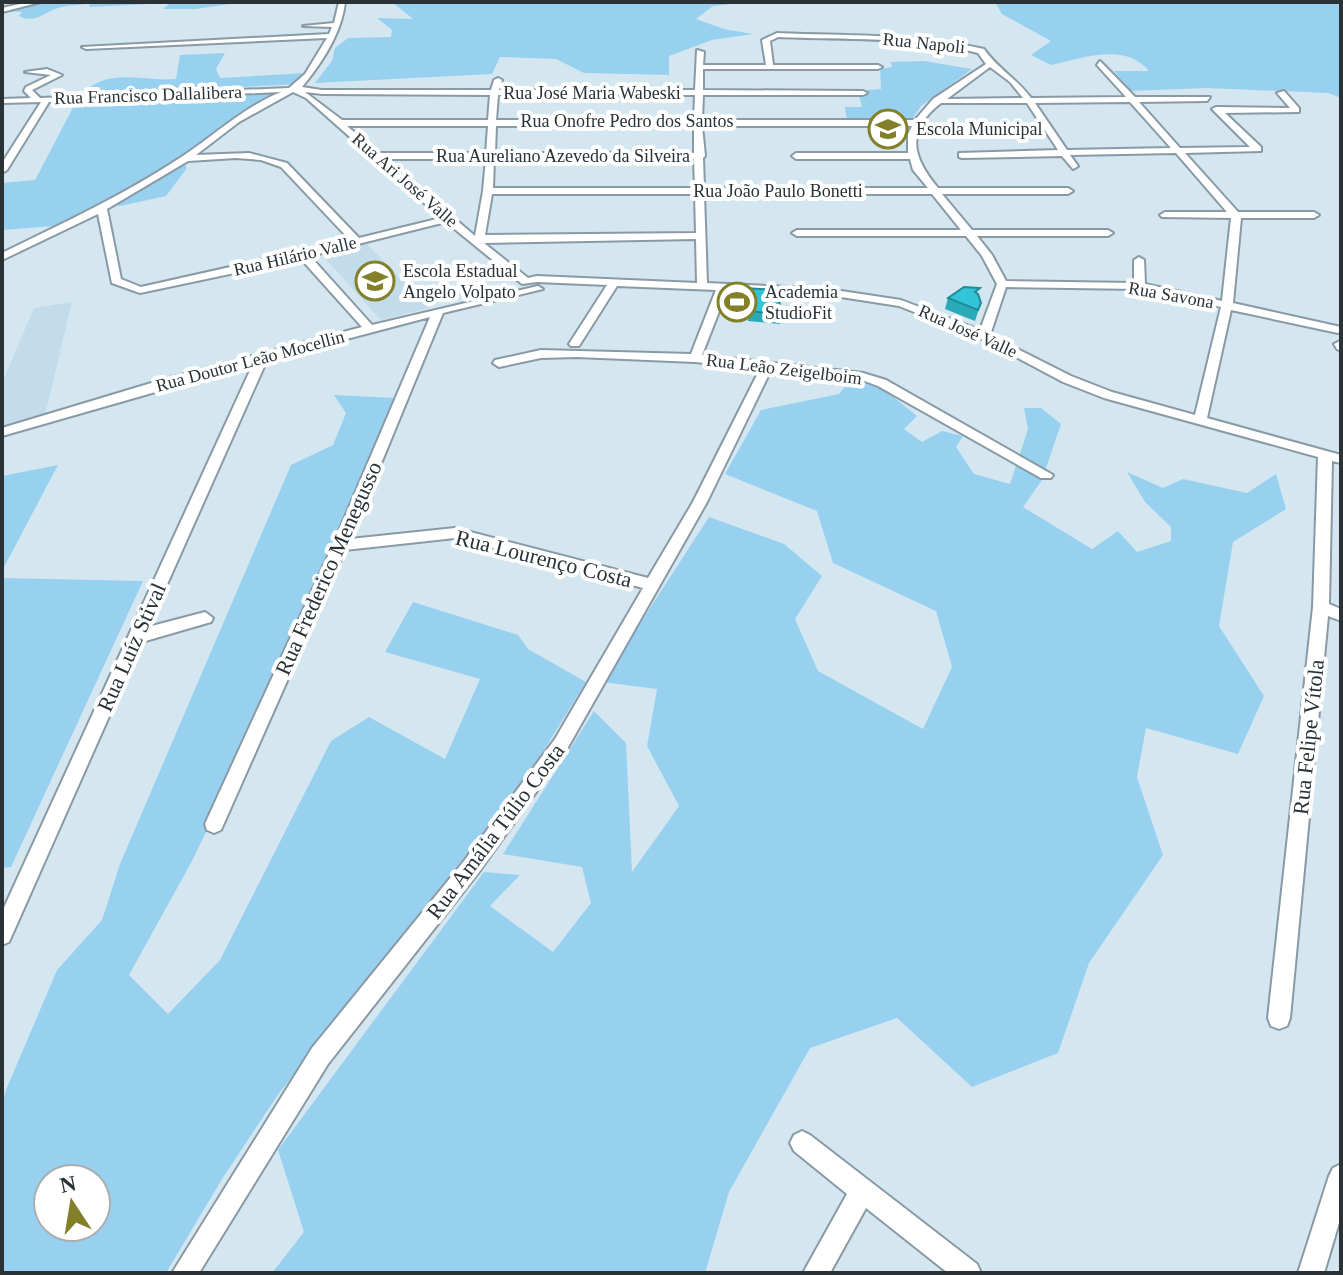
<svg xmlns="http://www.w3.org/2000/svg" width="1343" height="1275" font-family="'Times New Roman',serif">
  <style>
    .built { fill: #c2dceb }
    .green { fill: #98d1f0; fill-rule: evenodd }
    .lines { fill: none; stroke-linecap: round; stroke-linejoin: round }
    .minor-casing { stroke: #899aa4; stroke-width: 4 }
    .minor { fill: #fff; fill-rule: evenodd }
    .wall { fill: #2aa9b9 }
    .building { fill: #31c5d7; stroke: #228a96; stroke-width: 2 }
    .labels { text-anchor: middle; stroke-width: 8; stroke-linejoin: round; paint-order: stroke }
    .far-street-label { font-size: 18px; fill: #2a3236; stroke: #fff }
    .far-poi-label { font-size: 18px; fill: #2a3236; stroke: #fff; text-anchor: start }
    .street-label { font-size: 22px; fill: #2a3236; stroke: #fff }
  </style>
  <rect width="100%" height="100%" fill="#d4e7f1"/>
  <path class="built" d="M366,243L429,308L381,320L322,255Z
    M72,302L45,415L2,430V383L34,308Z"/>
  <path class="green" d="M61,2H244L196,9H163L170,3L90,7L89,4C80,5 71,5 62,7C46,10 36,25 19,16L22,12L5,11L25,5Z
    M392,2H751L713,6L696,19L724,29L753,34L712,40L669,56V75L584,73L556,59L500,57L492,74L315,83L332,61L335,48L348,38L391,37L392,30L377,18L413,19Z
    M995,2H1341V98L1328,93L1206,88L1130,91L1114,71H1149C1125,42 1083,58 1051,65L1031,55L1051,41L1002,14Z
    M225,53L216,69L220,78L306,73L301,84L82,95C106,66 144,82 176,79L180,55Z
    M924,61L972,69L921,106L911,121L847,120L845,107H862L859,95L868,94L867,90L881,89L880,69L892,67L891,62Z
    M267,92L275,93L228,122L182,159L187,168L166,196L120,206L100,204L54,226L2,230V183L35,180L77,100Z
    M851,379L876,383L917,416L904,429L922,442L942,431L963,436L956,447L974,474L1010,484L1028,429L1024,408H1041L1061,424L1042,480L1023,507L1092,549L1118,531L1137,552L1171,541V527L1145,502L1127,472L1163,488L1183,479L1247,493L1276,474L1286,509L1233,542L1219,626L1264,696L1238,754L1146,728L1137,777L1163,855L1089,963L1058,1053L972,1087L897,1018L810,1048L729,1192L705,1273H272L304,1232L278,1150L484,872L520,875L490,906L553,952L591,903L582,867L503,854L594,711L626,743L632,872L679,806L647,746L657,689L602,682L709,517L784,544L822,576L795,619L818,671L923,729L952,667L936,611L833,563L817,511L725,474L761,410L839,394Z
    M334,395L396,398L246,750L192,861L129,975L168,1014L220,960L331,741L369,717L445,759L480,679L385,652L413,602L518,635L528,649L586,682L528,776L277,1096L222,1179L166,1273H2V1103L6,1090L57,970L102,920L120,864L291,465L333,445L346,413ZM48,1179H96V1227H48Z
    M58,465L2,571V476Z
    M2,578L143,581L11,867L2,868Z"/>
  <g class="lines">
    <g class="minor-casing">
      <path id="minor" d="M29,2H41L2,12V8Z
        M339,2H345C342,32 322,63 302,87L322,90H491L494,80L498,78L502,80L499,90H695L697,50L704,52L703,65H766L762,40L777,33C845,36 917,33 984,49C997,68 1017,79 1031,98L1126,97L1097,65L1100,61L1135,97H1210L1207,101L1139,102L1180,148L1250,147L1212,109L1216,107L1290,108L1277,93L1284,91L1299,108V112L1225,113L1261,147V151L1185,153L1238,212H1314L1319,215L1314,218H1241L1233,303L1341,327V333H1338L1231,310L1207,418L1341,455V463L1332,461L1329,604L1341,609V621L1328,616L1290,1018L1287,1026L1279,1029L1271,1026L1268,1018L1313,607L1318,457L1104,398L1063,382L980,338L899,306L828,295L727,291L702,355L863,373L886,380L1053,475L1051,478H1041L878,386L862,380L771,370L707,502L567,749L478,873L328,1064L199,1273H172L312,1048L464,861L555,739L643,588L455,538L345,550L221,830L214,833L207,830L205,824L333,545L430,317L267,360L148,627L205,612L213,618L211,622L142,642L9,942L2,945V912L253,364L2,436V428L158,381L362,327L301,259L140,293L112,283L98,214L2,260V253C63,223 126,194 183,156C216,134 244,107 281,92L49,102L7,170L2,173V163L41,102L2,103V99L31,98L24,91L26,87L51,75L25,72L47,69L62,75L32,90L40,98L289,88L305,74L327,38L86,49L82,47L329,34L332,27L303,26L334,23ZM778,37C844,40 914,36 978,53L986,64L933,99L915,120H702L703,95H863L867,93L863,91L703,90V69H878L882,67L878,65H773L770,41ZM990,67L1010,82L1023,98L947,99ZM293,92L306,98L441,218L359,238L287,163L249,153L196,155L239,122ZM305,92L322,94L490,95L488,120H342ZM498,95H695L694,120H496ZM1130,102L1171,148L1067,150L1035,103ZM941,103H1027L1058,150L959,153V157L962,158L1062,156L1073,169L1078,166L1070,155L1176,153L1227,212H1165L1160,215L1162,217L1231,218L1222,301L1145,284L1144,260L1139,257L1134,260V283L1006,281L992,255L977,236H1108L1113,233L1108,230H972L942,194H1068L1073,191L1068,188H938C912,157 905,131 941,103ZM347,126H488L486,153H379ZM496,126H694V153H495ZM702,126H912L908,134V153H796L792,156L796,159H910L913,170L928,188H704L703,158L705,156ZM236,158L261,160L281,167L350,240L141,287L121,279L107,209L188,161ZM385,159H486L483,191L475,236ZM494,159H694L695,188H493ZM492,194H695L696,233L485,235ZM704,194H932L961,230H797L792,233L797,236H966L982,256L997,284L980,330L901,300L828,289L707,283ZM446,222L522,284L537,282L607,285L569,344L571,346H579L617,286L716,290L691,354L541,350L495,360L493,363L499,367L541,358L577,357L695,362L760,369L693,502L648,578L455,528L350,539L443,313L543,289L538,286L372,325L310,256ZM696,239L697,283L537,276L528,278L484,243ZM1006,287L1140,289L1221,307L1195,415L1112,392L1071,376L990,335Z
        M1340,341H1341V351L1337,349L1334,344Z
        M802,1131L810,1135L977,1264L981,1273H948L866,1208L830,1273H803L847,1194L794,1151L790,1143L794,1135Z
        M1341,1164V1216L1324,1273H1298L1329,1176L1333,1168Z"/>
    </g>
    <use href="#minor" class="minor"/>
  </g>
  <path class="wall" d="M778,290L781,314L780,324L748,321L749,308L724,307L725,297Z
    M978,294L981,303L975,321L945,309L948,298Z"/>
  <path class="building" d="M729,287L778,290L781,314L748,311L751,298L725,297Z
    M964,287L980,288L975,292L978,294L981,303L978,310L948,298Z"/>
  <defs>
    <g id="school-ring" transform="scale(2)"><circle r="9.5" fill="#fff" stroke="#828028" stroke-width="1.5"/><path d="M0-5L7-2L0 1L-7-2ZM-4 1L0 2.5L4 1V4Q0 6-4 4Z" fill="#828028"/></g>
    <g id="stadium-ring" transform="scale(2)"><circle r="9.5" fill="#fff" stroke="#828028" stroke-width="1.5"/><path d="M0-5a6.5 5 0 1 0 0 10a6.5 5 0 1 0 0-10ZM-3.5-1.8h7v3.6h-7Z" fill="#828028"/></g>
  </defs>
  <g fill-rule="evenodd">
    <use href="#school-ring" x="888" y="129"/>
    <use href="#school-ring" x="375" y="281"/>
    <use href="#stadium-ring" x="737" y="302"/>
  </g>
  <g class="labels">
    <g class="far-street-label">
      <text transform="translate(924 43) rotate(6)" y="6">Rua Napoli</text>
      <text x="592" y="99">Rua José Maria Wabeski</text>
      <text transform="translate(148 95) rotate(-2)" y="6">Rua Francisco Dallalibera</text>
      <text x="627" y="127">Rua Onofre Pedro dos Santos</text>
      <text x="563" y="162">Rua Aureliano Azevedo da Silveira</text>
      <text transform="translate(405 180) rotate(41)" y="6">Rua Ari José Valle</text>
      <text x="778" y="197">Rua João Paulo Bonetti</text>
      <text transform="translate(295 256) rotate(-13)" y="6">Rua Hilário Valle</text>
      <text transform="translate(1171 295) rotate(10)" y="6">Rua Savona</text>
      <text transform="translate(968 331) rotate(24)" y="6">Rua José Valle</text>
      <text transform="translate(250 361) rotate(-15)" y="6">Rua Doutor Leão Mocellin</text>
      <text transform="translate(784 369) rotate(7)" y="6">Rua Leão Zeigelboim</text>
    </g>
    <g class="far-poi-label">
      <text x="916" y="135">Escola Municipal</text>
      <text x="403" y="277">Escola Estadual<tspan x="403" dy="21">Angelo Volpato</tspan></text>
      <text x="765" y="298">Academia<tspan x="765" dy="21">StudioFit</tspan></text>
    </g>
    <g class="street-label">
      <text transform="translate(544 558) rotate(14)" y="8">Rua Lourenço Costa</text>
      <text transform="translate(328 568) rotate(-66)" y="8">Rua Frederico Menegusso</text>
      <text transform="translate(131 647) rotate(-66)" y="8">Rua Luíz Stival</text>
      <text transform="translate(1308 737) rotate(-84)" y="8">Rua Felipe Vítola</text>
      <text transform="translate(495 831) rotate(-53)" y="8">Rua Amália Túlio Costa</text>
    </g>
  </g>
  <rect width="1343" height="1275" fill="none" stroke="#2a3236" stroke-width="8"/>
  <g transform="translate(72 1203) rotate(348)"><circle r="38" fill="#ffffff" stroke="#aaadaf" stroke-width="2"/>
  <path d="M0-6L14 30L0 20L-14 30Z" fill="#828028"/>
  <text y="-12" font-size="22" font-weight="bold" text-anchor="middle" fill="#2a3236">N</text>
  </g>
</svg>
